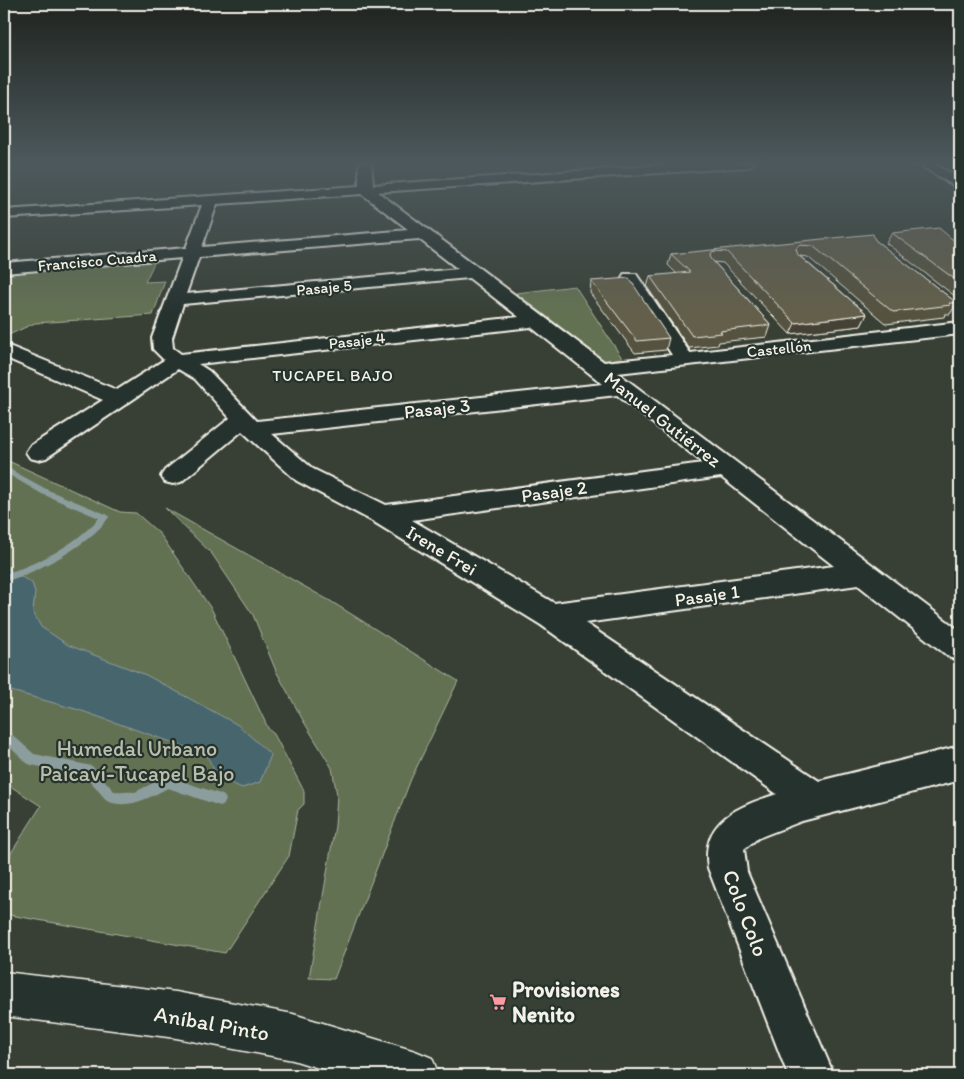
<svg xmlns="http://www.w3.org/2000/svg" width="964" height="1079" font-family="Itim,sans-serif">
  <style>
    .green { fill: #647152; stroke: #acb19d }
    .water { fill: #47656d; stroke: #8c9d9e }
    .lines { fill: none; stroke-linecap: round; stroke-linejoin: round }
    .stream { fill: #8c9d9e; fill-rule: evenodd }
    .minor-casing { stroke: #f4f1e8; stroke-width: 4 }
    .tertiary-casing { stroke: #f4f1e8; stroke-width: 3 }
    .minor { fill: #26332d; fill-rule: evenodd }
    .tertiary { fill: #26332d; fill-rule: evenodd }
    .wall { fill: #555241; stroke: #f4f1e8 }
    .shaded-wall { fill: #454235; stroke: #f4f1e8 }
    .building { fill: #635f4c; stroke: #f4f1e8 }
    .labels { text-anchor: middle; stroke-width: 4.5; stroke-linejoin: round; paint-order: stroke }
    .far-street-label { font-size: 16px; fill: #f4f1e8; stroke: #26332d }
    .far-neighbourhood-label { font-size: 16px; letter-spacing: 1px; fill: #f4f1e8; stroke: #26332d }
    .street-label { font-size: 19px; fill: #f4f1e8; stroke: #26332d }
    .near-park-label { font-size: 22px; fill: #babeac; stroke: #26332d }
    .near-street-label { font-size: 22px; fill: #f4f1e8; stroke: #26332d }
    .near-poi-label { font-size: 22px; font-weight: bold; fill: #f4f1e8; stroke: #26332d; text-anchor: start }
  </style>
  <rect width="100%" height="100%" fill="#384036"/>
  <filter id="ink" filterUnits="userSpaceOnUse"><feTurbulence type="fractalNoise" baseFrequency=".02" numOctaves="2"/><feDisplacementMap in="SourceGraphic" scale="10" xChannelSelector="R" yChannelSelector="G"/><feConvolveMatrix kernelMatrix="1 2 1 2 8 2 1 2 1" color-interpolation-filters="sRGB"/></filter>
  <g filter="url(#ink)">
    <path class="green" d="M155,261L145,282L165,281L153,315L35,323L4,337V273Z
      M575,286L622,358L605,361L516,293Z
      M4,459L120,512L136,513L160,534L212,610L269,730L274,734L304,791V804L298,810L289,856L225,953L4,914V864L41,806L4,782Z
      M165,508L332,602L458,681L411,779L334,979L309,978L335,826L337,795L332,768L304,722L276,671L253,615L212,554Z"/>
    <path class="water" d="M4,567L32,583L35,592L33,612L41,627L68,645L146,675L238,725L271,755L260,782L242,788L218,777L206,754L79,710L4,689Z"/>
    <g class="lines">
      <path class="stream" d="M4,466L48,490L108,515L109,517C90,545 36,573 4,582V574C38,564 75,545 99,518L42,494L4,472Z
        M4,730L8,731L34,754L92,766L114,791L135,792L167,776L220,794L224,796L226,800L224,804L220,806L168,788C148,798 129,810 107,801L85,775L31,765L27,763L4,742Z"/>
      <g class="minor-casing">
        <path id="minor" d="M359,163H371L373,185L693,163H754L748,167L378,192L604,362L672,355L622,278L624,274H636L690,353L960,322V334L618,373L960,631V661L949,657L858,585L585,623L819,781L960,746V780L802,821L758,838L744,849L747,872L834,1075H788L708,868C700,820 740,806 777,794L541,625L374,522L297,481L242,431L181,482L173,484L165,482L161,476L165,470L230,418L195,379L178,369L46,458L38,460L30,458L26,452L30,446L103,400L4,357V344L117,390L164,360L153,349L152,338L182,258L4,273V263L186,248L202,205L4,218V210L359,186ZM362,194L409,230L202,247L217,204ZM419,239L458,269L186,294L199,257ZM469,278L519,317L181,354L173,348L172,338L183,304ZM531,327L603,384L257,421L209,371L198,364ZM617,395L703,463L386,505L313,469L272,434ZM721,477L834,566L554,603L412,520Z
          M916,163H932L960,178V192L955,191L953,185Z"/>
      </g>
      <g class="tertiary-casing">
        <path id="tertiary" d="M4,972L176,992L293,1014L415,1051L432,1058L439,1075H341L293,1060L176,1038L4,1016Z"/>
      </g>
      <use href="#minor" class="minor"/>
      <use href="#tertiary" class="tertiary"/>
    </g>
    <path class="wall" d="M960,227V242L954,237Z
      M892,233L952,239L960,243V300L886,243Z
      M875,240L957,303L950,314H945L944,317L886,324L808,257L800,256L867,314L861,326L790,334L723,263L714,262L771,325L767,337L719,342L718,345L689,348L647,287L650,276L677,274L668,265L671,254Z
      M591,281L669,338L666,350L635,353L590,293Z"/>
    <path class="shaded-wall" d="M867,314L861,326L790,334L795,323Z"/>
    <path class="building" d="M939,228L952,239L960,243V283L892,233Z
      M873,234L875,240L957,303H949L951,305L893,312L813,246L799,245L796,249L798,255L867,314L795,323L727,252L713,251L710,255L712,260L771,325L720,331L722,333L692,336L650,276L690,272L671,254Z
      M629,278L669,338L637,341L591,281Z"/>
  </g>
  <linearGradient id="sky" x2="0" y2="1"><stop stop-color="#1f231e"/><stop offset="0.52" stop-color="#4d595d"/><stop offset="1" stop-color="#4d595d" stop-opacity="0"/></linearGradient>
  <rect width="964" height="314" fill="url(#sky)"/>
  <defs>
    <g id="supermarket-bare" transform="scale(1.35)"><path d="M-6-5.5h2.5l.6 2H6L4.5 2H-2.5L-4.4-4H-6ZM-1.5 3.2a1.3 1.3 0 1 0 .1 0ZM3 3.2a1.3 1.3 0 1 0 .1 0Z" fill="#ff9aa2" stroke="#26332d" stroke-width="2.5" paint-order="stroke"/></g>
  </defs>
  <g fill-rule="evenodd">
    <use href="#supermarket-bare" x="498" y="1002"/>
  </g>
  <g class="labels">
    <g class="far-street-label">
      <text transform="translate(97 260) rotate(-5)" y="6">Francisco Cuadra</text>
      <text transform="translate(324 287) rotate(-5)" y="6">Pasaje 5</text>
      <text transform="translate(357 340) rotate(-6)" y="6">Pasaje 4</text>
      <text transform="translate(779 348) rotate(-6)" y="6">Castellón</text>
    </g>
    <g class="far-neighbourhood-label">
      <text x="333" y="381">TUCAPEL BAJO</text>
    </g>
    <g class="street-label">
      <text transform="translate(437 408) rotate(-6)" y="7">Pasaje 3</text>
      <text transform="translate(663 419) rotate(38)" y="7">Manuel Gutiérrez</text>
      <text transform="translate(554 491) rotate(-8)" y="7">Pasaje 2</text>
      <text transform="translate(442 550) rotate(31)" y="7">Irene Frei</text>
      <text transform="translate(707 595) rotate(-8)" y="7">Pasaje 1</text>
    </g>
    <g class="near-park-label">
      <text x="137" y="756">Humedal Urbano<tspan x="137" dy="25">Paicaví-Tucapel Bajo</tspan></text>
    </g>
    <g class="near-street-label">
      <text transform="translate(746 913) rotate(69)" y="8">Colo Colo</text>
      <text transform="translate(212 1023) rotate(10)" y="8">Aníbal Pinto</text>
    </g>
    <g class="near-poi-label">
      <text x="512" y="997">Provisiones<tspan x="512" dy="25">Nenito</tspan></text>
    </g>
  </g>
  <rect width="964" height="1079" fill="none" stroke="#26332d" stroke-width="20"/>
  <rect x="10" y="10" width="944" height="1059" fill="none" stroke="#f4f1e8" stroke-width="2" filter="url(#ink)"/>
</svg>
